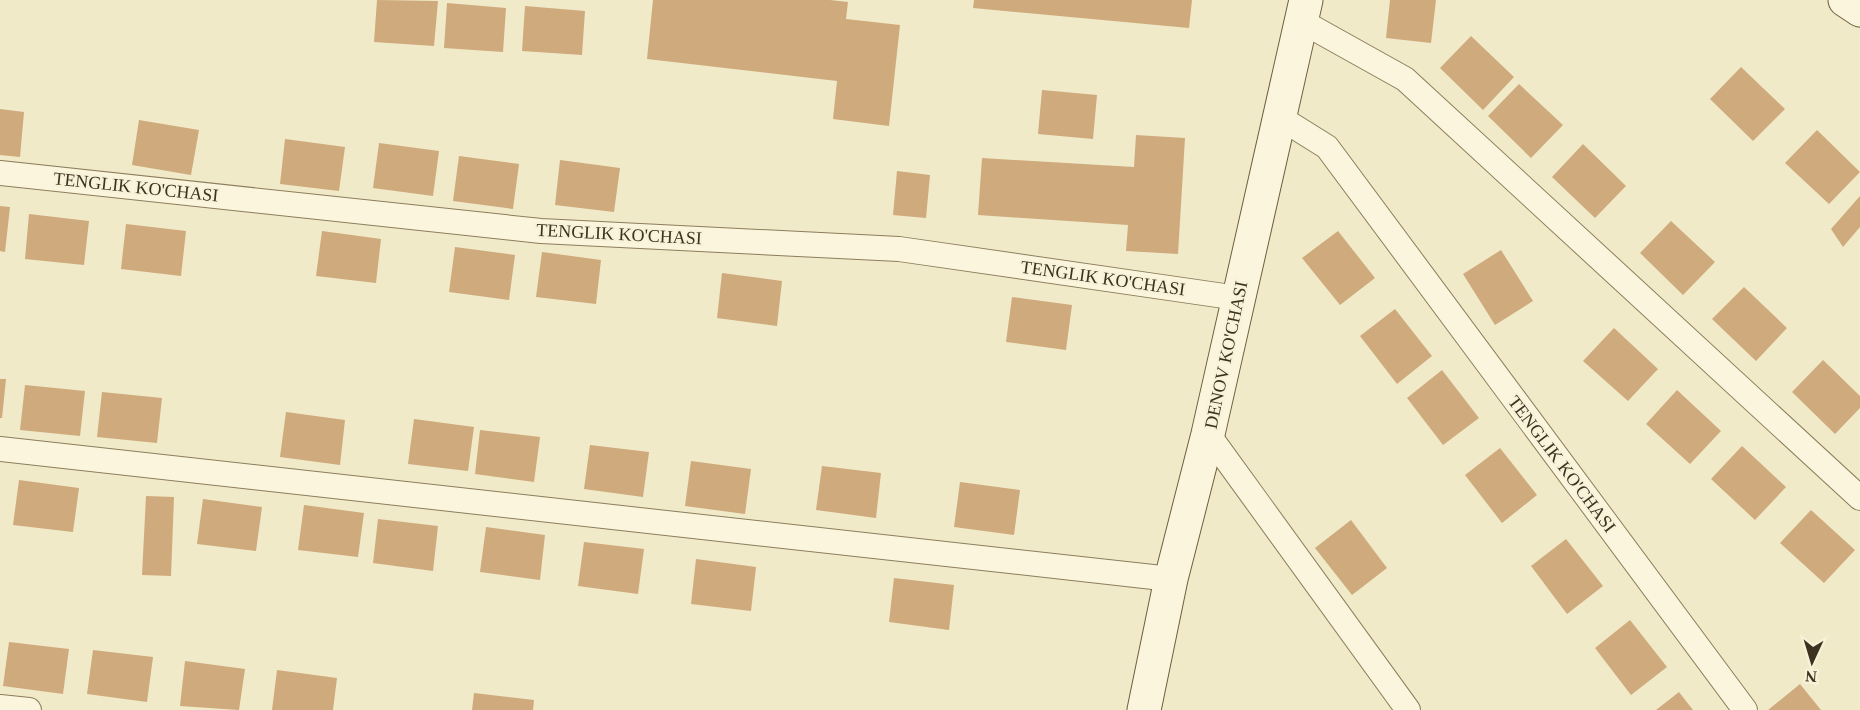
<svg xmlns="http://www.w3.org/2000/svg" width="1860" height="710" font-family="Georgia,serif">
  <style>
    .building { fill: #cfaa7d }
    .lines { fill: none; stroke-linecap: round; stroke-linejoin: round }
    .street-casing { stroke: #8d7d5c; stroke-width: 26 }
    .secondary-casing { stroke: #6f5e3f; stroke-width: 35 }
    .street { stroke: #faf5dc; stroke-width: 24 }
    .secondary { stroke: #faf5dc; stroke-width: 33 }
    .labels { text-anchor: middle; stroke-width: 4.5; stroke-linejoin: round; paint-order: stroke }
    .street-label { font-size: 18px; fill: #3d3220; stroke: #f7f2d8 }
  </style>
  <rect width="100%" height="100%" fill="#f0eac8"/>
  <path class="building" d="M377,0L438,1L434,46L374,42Z
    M653,0H830L848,2L846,19L900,25L889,126L833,119L837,81L647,59Z
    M974,0H1192L1189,28L973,8Z
    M1390,0H1436L1431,43L1386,38Z
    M447,3L506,8L503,52L444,48Z
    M525,6L585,11L582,55L522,51Z
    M1471,36L1514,77L1483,110L1440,68Z
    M1741,67L1785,109L1753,141L1710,99Z
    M1519,84L1563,125L1531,158L1488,116Z
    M1042,90L1097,95L1093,139L1038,134Z
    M0,109L24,112L20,157L0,155Z
    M139,120L199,130L191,175L132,165Z
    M1817,130L1860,172L1829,204L1785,163Z
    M1136,135L1185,138L1178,254L1126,251L1128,225L978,215L982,158L1134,167Z
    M285,139L345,147L339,191L280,184Z
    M379,143L439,151L433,196L373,188Z
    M1583,144L1626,186L1595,218L1552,177Z
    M459,156L519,164L513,209L453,201Z
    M560,160L620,168L614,212L555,205Z
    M897,171L930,175L926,218L893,215Z
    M1860,196V227L1843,247L1831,229Z
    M0,206L10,207L5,252L0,251Z
    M29,214L89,221L84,265L25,259Z
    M1671,221L1715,262L1683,295L1640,253Z
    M126,224L186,231L181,276L121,269Z
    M322,231L381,239L376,283L316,276Z
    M1338,231L1375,278L1340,305L1302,258Z
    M455,247L515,255L509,300L449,292Z
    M1501,250L1533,301L1495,325L1463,274Z
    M542,252L601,260L596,304L536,297Z
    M722,273L782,281L777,326L717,318Z
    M1744,287L1787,328L1756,361L1712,319Z
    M1012,297L1072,305L1066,350L1006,342Z
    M1395,309L1432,356L1397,384L1360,336Z
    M1614,328L1658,369L1628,401L1583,361Z
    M1823,360L1860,396V408L1835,434L1792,392Z
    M1442,370L1479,418L1443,445L1407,398Z
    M0,379H6L2,418H0Z
    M25,385L85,391L80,436L20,430Z
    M1677,390L1721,431L1690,464L1646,424Z
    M102,392L162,398L157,443L97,437Z
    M286,412L345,420L340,465L280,457Z
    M414,419L474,427L468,471L408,464Z
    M480,430L540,437L534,482L475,474Z
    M590,445L649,452L643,497L584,489Z
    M1742,446L1786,487L1755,520L1711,479Z
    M1500,448L1537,495L1502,523L1465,475Z
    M691,461L751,469L745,514L685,506Z
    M822,466L881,473L876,518L816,510Z
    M19,480L79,488L73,532L13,525Z
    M960,482L1020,490L1014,535L954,527Z
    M146,496L174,497L171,576L142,575Z
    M203,499L262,507L256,551L197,544Z
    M304,505L364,513L358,557L298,550Z
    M1811,510L1855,550L1824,583L1780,543Z
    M378,519L438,526L433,571L373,563Z
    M1351,520L1387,568L1352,595L1315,548Z
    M486,527L545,535L540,580L480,572Z
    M1566,539L1603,586L1567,614L1531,566Z
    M584,542L644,549L638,594L578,586Z
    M696,559L756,567L751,611L691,604Z
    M894,578L954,585L949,630L889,622Z
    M1630,620L1667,667L1631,695L1595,648Z
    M9,642L69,649L63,694L3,686Z
    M93,650L153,657L147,702L87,694Z
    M185,661L245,669L239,710L180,706Z
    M277,670L337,678L333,710H272Z
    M1800,684L1821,710H1768Z
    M1679,692L1693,710H1656Z
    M474,693L534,700L533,710H472Z"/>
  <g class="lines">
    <g class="street-casing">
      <path id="street" d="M1301,21L1405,79L1860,498
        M1279,117L1327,147L1745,710
        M0,173L541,231L899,249L1238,298
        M1208,434L1408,710
        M0,449L1171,579
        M0,707L29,710"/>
    </g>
    <g class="secondary-casing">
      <path id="secondary" d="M1845,0L1860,10
        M1144,710L1171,579L1208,434L1306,0"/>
    </g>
    <use href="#street" class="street"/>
    <use href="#secondary" class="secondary"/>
  </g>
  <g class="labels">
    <g class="street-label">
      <text transform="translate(136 187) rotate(6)" y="6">TENGLIK KO'CHASI</text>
      <text transform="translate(619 234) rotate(3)" y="6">TENGLIK KO'CHASI</text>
      <text transform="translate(1103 278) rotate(8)" y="6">TENGLIK KO'CHASI</text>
      <text transform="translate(1226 355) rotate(-78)" y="6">DENOV KO'CHASI</text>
      <text transform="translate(1562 464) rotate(53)" y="6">TENGLIK KO'CHASI</text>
    </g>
  </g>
  <g transform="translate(1812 662) rotate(184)" stroke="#f7f2d8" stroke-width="4.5" paint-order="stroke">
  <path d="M0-4.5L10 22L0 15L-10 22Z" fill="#3d3220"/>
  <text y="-9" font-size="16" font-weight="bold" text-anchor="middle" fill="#3d3220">N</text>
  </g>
</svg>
